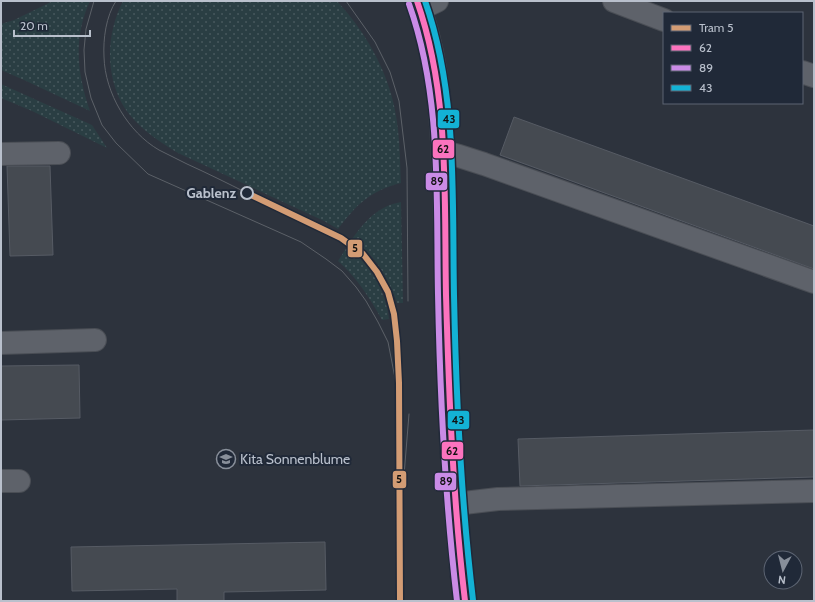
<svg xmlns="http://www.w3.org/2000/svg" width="815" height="602" font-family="Cabin,sans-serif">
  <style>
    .grass { fill: url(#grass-dots) }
    .building { fill: #454a51; stroke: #565b64 }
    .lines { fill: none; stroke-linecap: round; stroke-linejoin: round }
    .minor-casing { stroke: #4a4e55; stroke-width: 24 }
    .minor { stroke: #5e626a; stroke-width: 22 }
    .tram { stroke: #5c6168; stroke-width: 1 }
    .bus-1-casing { stroke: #202938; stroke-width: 9 }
    .bus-2-casing { stroke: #202938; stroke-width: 9 }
    .bus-3-casing { stroke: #202938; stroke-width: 9 }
    .bus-1 { stroke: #fc73be; stroke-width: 6 }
    .bus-2 { stroke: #ca8be6; stroke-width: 6 }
    .bus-3 { stroke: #13b2d5; stroke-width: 6 }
    .tram-1-casing { stroke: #202938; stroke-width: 9 }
    .tram-1 { stroke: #d39c74; stroke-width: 6 }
    .stop-dot { fill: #202938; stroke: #b9c0cc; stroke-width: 2 }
    .labels { text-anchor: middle; stroke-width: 4; stroke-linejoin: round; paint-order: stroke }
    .stop-label { font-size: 14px; font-weight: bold; fill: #b9c0cc; stroke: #202938; text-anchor: end }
    .poi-label { font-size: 14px; fill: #b9c0cc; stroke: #202938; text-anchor: start }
    .line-badge { stroke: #202938; stroke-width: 1.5 }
    .pale-badge-label { font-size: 11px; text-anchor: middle; font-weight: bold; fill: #111 }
  </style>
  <defs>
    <pattern id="grass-dots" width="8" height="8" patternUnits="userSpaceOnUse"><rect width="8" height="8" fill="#2a3e43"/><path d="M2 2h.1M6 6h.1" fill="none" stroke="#47585d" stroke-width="1.8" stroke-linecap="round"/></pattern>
  </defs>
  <rect width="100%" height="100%" fill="#2d333d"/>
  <path class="grass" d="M53,1H90C73,38 77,73 90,111L24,80L1,70V24L14,20Z
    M123,1H337C368,35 391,76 397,122C400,143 400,163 401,183C370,191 357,204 338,229L324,221L178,153C158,141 137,127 124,107C105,75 106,34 123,1Z
    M1,84L92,125L107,148L32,111L1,98Z
    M401,202L403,303H397C388,277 375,255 352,239C365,221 378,206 401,202Z
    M347,247C371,266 385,289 389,319L382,320C370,298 357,278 338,261Z"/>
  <path class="building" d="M514,117L814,226V269L500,155Z
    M7,166H50L53,255L10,256Z
    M79,365L80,418L1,420V366Z
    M814,430V477L520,486L518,439Z
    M325,542L326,590L224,592V601H177V589L72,591L71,547Z"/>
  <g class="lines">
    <g class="minor-casing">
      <path id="minor" d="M417,1C435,48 439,91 442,141C445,192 445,244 446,295C449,397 452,500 465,601
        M614,1L664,20
        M420,9L437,1
        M802,72L814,76
        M443,152L459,156L484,164L814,282
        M1,154L59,153
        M1,343L95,340
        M1,481H19
        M455,504L498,499L814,491"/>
    </g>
    <use href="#minor" class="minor"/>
    <path class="tram" d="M94,1L86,29L84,50L85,72L91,98L102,125L116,143L148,174L301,242L326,259L342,271L356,287L366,301L378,322L388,342L396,383L398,403
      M116,1C106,16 103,39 104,57C105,93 128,132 159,150C168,155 178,159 187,164C207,173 227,183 247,193
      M346,1L375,42L390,72L399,101L407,168L408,301
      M399,537L409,414"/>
    <g class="bus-1-casing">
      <path id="bus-1" d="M417,1C450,95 444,197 446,295C449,398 453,499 465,601"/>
    </g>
    <g class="bus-2-casing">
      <path id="bus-2" d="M409,4C442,96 436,197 438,294C440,396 445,499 457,601"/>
    </g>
    <g class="bus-3-casing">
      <path id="bus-3" d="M425,1C458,95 452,197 454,295C456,397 461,499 473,600"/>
    </g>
    <use href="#bus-1" class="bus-1"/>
    <use href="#bus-2" class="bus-2"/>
    <use href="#bus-3" class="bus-3"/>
    <g class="tram-1-casing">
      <path id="tram-1" d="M247,193L341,238L363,254L377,272L388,292L394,314L397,341L399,383L400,601"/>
    </g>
    <use href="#tram-1" class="tram-1"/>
  </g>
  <defs>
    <g id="school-ring" transform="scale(1)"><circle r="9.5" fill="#202938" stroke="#888f9a" stroke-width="1.5"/><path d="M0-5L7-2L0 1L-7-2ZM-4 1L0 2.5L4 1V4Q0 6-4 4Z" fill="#888f9a"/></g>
  </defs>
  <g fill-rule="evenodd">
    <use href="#school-ring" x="226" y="459"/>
  </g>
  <circle class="stop-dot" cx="247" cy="193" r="6"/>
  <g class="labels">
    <g class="stop-label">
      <text x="236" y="198">Gablenz</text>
    </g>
    <g class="poi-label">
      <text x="240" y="464">Kita Sonnenblume</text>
    </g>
  </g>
  <g class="line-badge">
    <rect x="437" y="109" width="23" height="20" rx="4" fill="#13b2d5"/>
    <rect x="432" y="139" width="23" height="20" rx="4" fill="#fc73be"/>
    <rect x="425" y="172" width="23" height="19" rx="4" fill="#ca8be6"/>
    <rect x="347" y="239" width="16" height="19" rx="4" fill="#d39c74"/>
    <rect x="447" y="410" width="23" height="20" rx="4" fill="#13b2d5"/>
    <rect x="441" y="441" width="23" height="19" rx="4" fill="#fc73be"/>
    <rect x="392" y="470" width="15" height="19" rx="4" fill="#d39c74"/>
    <rect x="434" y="472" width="23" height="19" rx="4" fill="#ca8be6"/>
  </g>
  <g class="pale-badge-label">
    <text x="449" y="123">43</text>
    <text x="443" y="153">62</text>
    <text x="437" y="185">89</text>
    <text x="355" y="252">5</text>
    <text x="458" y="424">43</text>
    <text x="452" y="455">62</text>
    <text x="399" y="483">5</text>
    <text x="446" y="485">89</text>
  </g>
  <rect width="815" height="602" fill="none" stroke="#b9c0cc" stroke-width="4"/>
  <rect x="663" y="12" width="140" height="92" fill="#202938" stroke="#5d6573"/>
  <rect x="671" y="25" width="20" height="6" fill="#d39c74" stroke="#5d6573"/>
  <text x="699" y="32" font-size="12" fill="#b9c0cc">Tram 5</text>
  <rect x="671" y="45" width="20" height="6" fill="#fc73be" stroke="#5d6573"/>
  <text x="699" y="52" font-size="12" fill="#b9c0cc">62</text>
  <rect x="671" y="65" width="20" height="6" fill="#ca8be6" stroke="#5d6573"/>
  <text x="699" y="72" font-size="12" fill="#b9c0cc">89</text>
  <rect x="671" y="85" width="20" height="6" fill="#13b2d5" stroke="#5d6573"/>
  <text x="699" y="92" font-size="12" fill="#b9c0cc">43</text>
  <g transform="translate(783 570) rotate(187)"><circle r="19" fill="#202938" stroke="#5d6573"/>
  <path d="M0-3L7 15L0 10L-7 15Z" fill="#888f9a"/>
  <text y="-6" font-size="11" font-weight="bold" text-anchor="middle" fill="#b9c0cc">N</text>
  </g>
  <path d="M14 30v6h76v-6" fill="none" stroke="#b9c0cc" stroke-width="2"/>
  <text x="20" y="30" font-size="12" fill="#b9c0cc" stroke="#202938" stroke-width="3" paint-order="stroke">20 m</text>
</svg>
